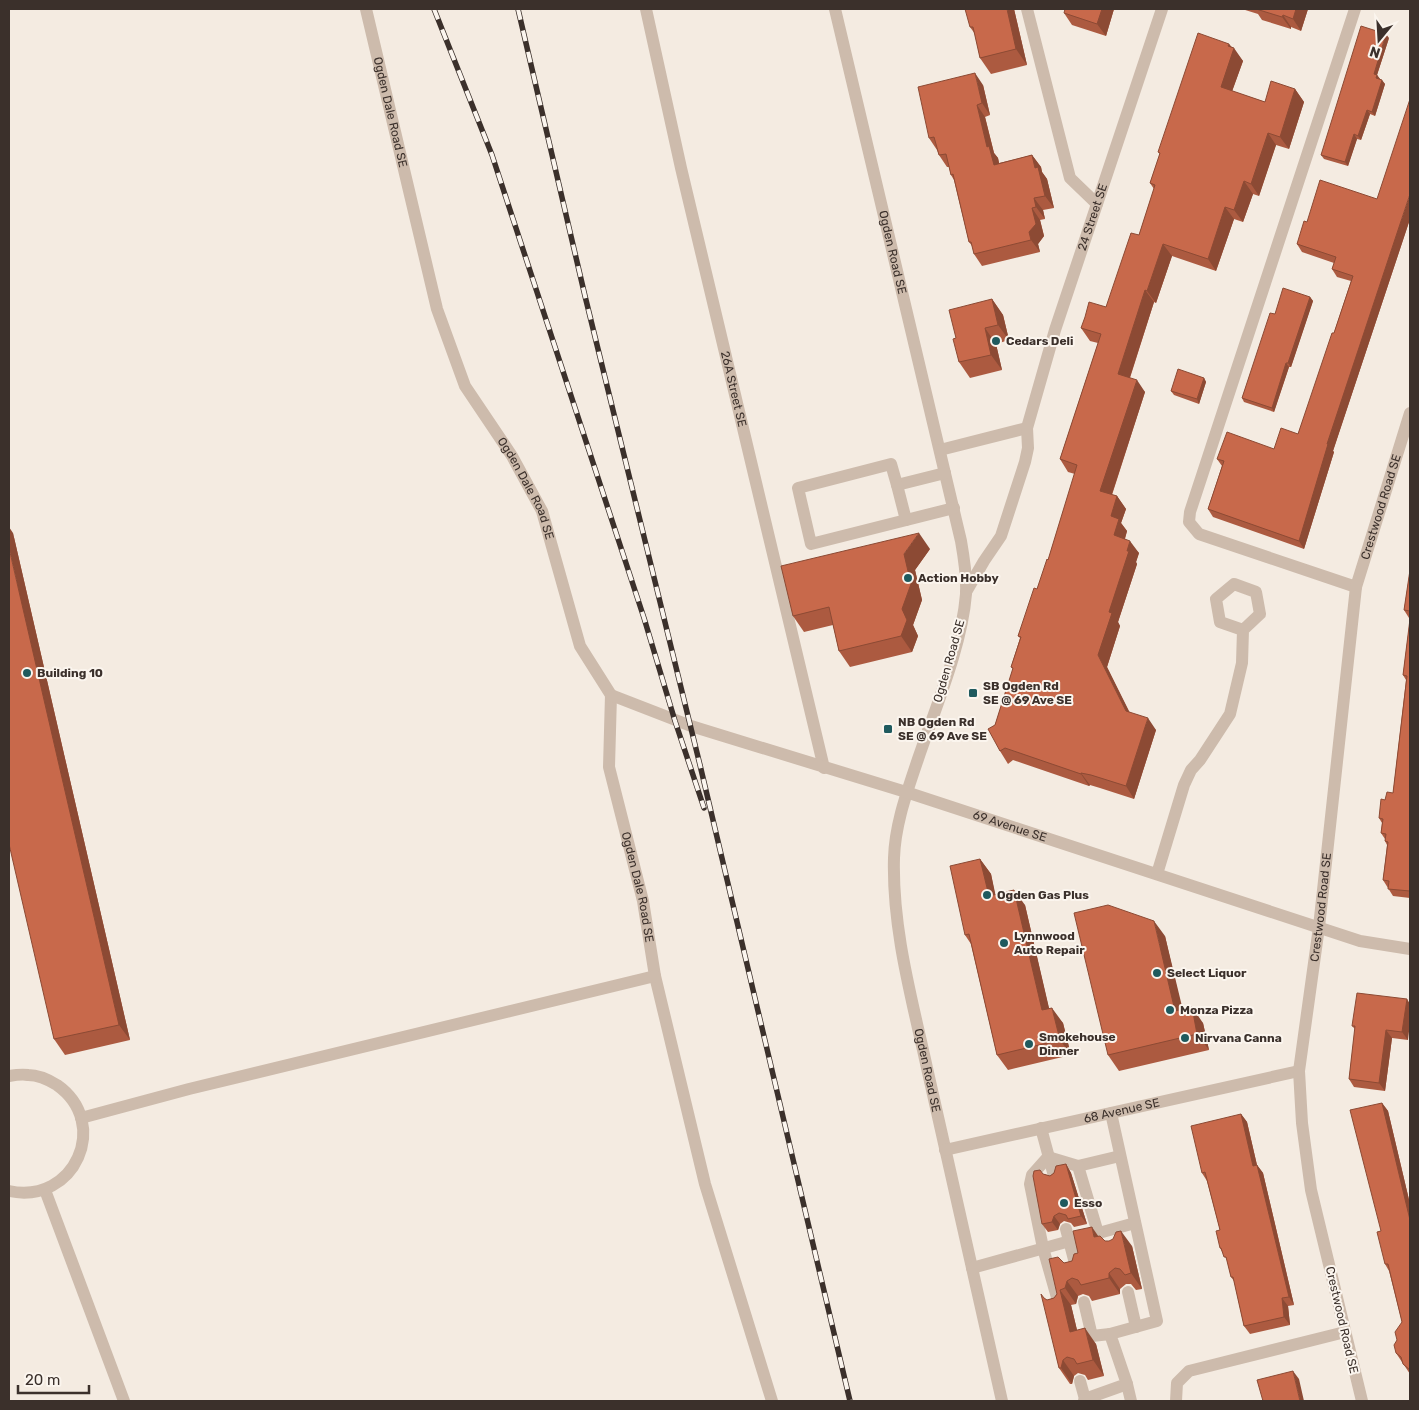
<svg xmlns="http://www.w3.org/2000/svg" width="1419" height="1410" font-family="Rubik,sans-serif">
  <style>
    .lines { fill: none; stroke-linecap: round; stroke-linejoin: round }
    .minor { stroke: #cdbbac; stroke-width: 12 }
    .rail-casing { stroke: #3b302b; stroke-width: 5.5 }
    .rail { stroke: #fbf5ee; stroke-width: 4; stroke-dasharray: 11; stroke-linecap: butt }
    .wall { fill: #ac5a40 }
    .shaded-wall { fill: #8c4a34 }
    .building { fill: #c8694b; stroke: #8c4a34 }
    .poi-dot { fill: #1f5a5e; stroke: #fbf5ee; stroke-width: 2 }
    .labels { text-anchor: middle; stroke-width: 4; stroke-linejoin: round; paint-order: stroke }
    .street-label { font-size: 12px; fill: #3b302b; stroke: #fbf5ee }
    .poi-label { font-size: 12px; font-weight: bold; fill: #3b302b; stroke: #fbf5ee; text-anchor: start }
  </style>
  <rect width="100%" height="100%" fill="#f4ebe1"/>
  <g class="lines">
    <g class="minor">
      <path id="s1" d="M366,9L437,309L465,386L512,456L542,511L580,646L611,695L609,767L643,901L655,976L705,1184L772,1401"/>
      <path id="s2" d="M646,9L681,168L824,768"/>
      <path id="s3" d="M835,9L961,541C964,558 967,576 966,594C962,646 935,709 918,759C907,792 895,824 894,858C892,929 912,999 927,1068C951,1179 976,1290 1002,1401"/>
      <path d="M1027,9L1070,178L1097,204"/>
      <path d="M1355,9L1190,512L1189,522L1199,534L1356,587"/>
      <path d="M940,450L1027,428"/>
      <path d="M945,473L897,485L891,464L798,488L811,544L954,508"/>
      <path d="M897,485L906,520"/>
      <path id="s4" d="M966,592L984,561L1001,536L1025,462L1028,448L1027,428L1055,330L1162,9"/>
      <path id="s5" d="M611,695L691,726L906,792L1360,941L1410,949"/>
      <path d="M1157,874L1184,785L1191,770L1200,760L1230,714L1242,663L1243,630L1260,614L1256,592L1234,584L1216,599L1220,622L1243,630"/>
      <path d="M9,1076C15,1075 22,1074 28,1075C38,1075 49,1080 57,1085C111,1123 75,1205 9,1191"/>
      <path d="M81,1118L189,1089L655,976"/>
      <path d="M1041,1128L1054,1176"/>
      <path id="s6" d="M945,1150L1299,1071"/>
      <path d="M1078,1166L1120,1156"/>
      <path d="M45,1190L124,1401"/>
      <path d="M1066,1229L1077,1271"/>
      <path d="M972,1268L1135,1223"/>
      <path d="M1128,1292L1136,1327"/>
      <path d="M1084,1302L1092,1336L1110,1334"/>
      <path d="M1060,1308L1043,1248L1030,1184L1032,1175L1048,1157L1078,1166L1098,1233"/>
      <path d="M1080,1381L1085,1399"/>
      <path d="M1127,1384L1131,1401"/>
      <path d="M1084,1401L1085,1399L1127,1384L1110,1334L1157,1321L1111,1113"/>
      <path d="M1176,1401L1177,1383L1189,1371L1345,1332"/>
      <path id="s7" d="M1362,1401L1311,1190L1302,1123L1299,1071L1319,927L1356,587L1410,413"/>
    </g>
    <g class="rail-casing">
      <path id="rail" d="M434,9L492,155L644,618L675,721L704,808
        M518,9L585,296L700,765L850,1401"/>
    </g>
    <use href="#rail" class="rail"/>
  </g>
  <path class="wall" d="M1014,9L1027,65L991,74L980,58L975,34L970,27Z
    M1114,9L1106,36L1072,25L1064,13Z
    M1242,9H1308L1301,31L1291,27V29L1262,20L1258,14Z
    M1389,38L1377,75L1380,79L1385,84L1375,116L1370,114L1361,140L1357,139L1348,166L1324,159L1321,155Z
    M1229,44L1243,61L1232,91L1265,102L1295,89L1304,102L1289,149L1276,145L1259,196L1253,194L1243,222L1234,219L1216,271L1172,256L1156,303L1154,302L1130,378L1145,392L1112,495L1117,496L1126,509L1121,523L1127,531L1125,539L1139,553L1136,562L1137,564L1118,622L1120,626L1107,667L1129,712L1156,730L1134,799L1100,788L1090,785L1089,786L1013,760L1008,764L1000,751L995,725L1013,669L1011,667L1020,638L1018,636L1037,589L1048,560L1075,474L1068,472L1060,459L1098,343L1090,341L1081,328L1106,307L1139,235L1154,189L1150,183L1160,154L1158,152Z
    M983,85L990,115L985,117L994,153L998,158L999,163L1032,155L1041,167L1042,172L1047,179L1054,208L1043,210L1045,219L1040,220L1044,236L1038,244L1040,252L982,266L974,254L973,247L969,242L954,180L951,175L949,167H947L939,155L937,150L929,138Z
    M1410,219L1333,451L1334,452L1304,549L1213,517L1208,509L1222,466L1217,459L1274,449L1298,434L1334,333L1351,281L1337,277L1332,269L1334,263L1302,252L1297,244L1307,222Z
    M1310,297L1313,301L1291,367H1289L1274,412L1244,402L1242,398L1275,314Z
    M992,299L1003,315L1009,340L996,344L1002,370L970,378L959,362L956,338Z
    M1204,378L1206,382L1199,404L1174,395L1171,391Z
    M13,533L130,1040L65,1055L54,1039Z
    M930,549L915,570L922,600L913,625L918,636L912,652L850,667L839,651L833,625L804,632L793,616Z
    M1410,570V618H1409L1404,610Z
    M1410,619V898L1393,896L1383,880L1387,845L1385,841V839L1381,833L1382,823L1379,818L1385,800L1393,793L1406,680L1403,675Z
    M980,859L991,874L995,895L1025,905L1049,1009L1063,1023L1071,1055L1008,1070L997,1055L971,944L965,935Z
    M1165,936L1182,1010L1203,1023L1209,1050L1119,1071L1108,1055Z
    M1407,999L1408,1040L1392,1038L1385,1091L1354,1087L1349,1079L1355,1029L1352,1026Z
    M1382,1103L1388,1111L1410,1204V1374L1396,1353L1397,1340L1402,1322L1389,1271L1385,1264L1381,1231Z
    M1241,1114L1247,1122L1257,1165L1263,1173L1294,1305L1288,1306L1290,1325L1250,1334L1244,1326L1234,1281L1231,1277L1227,1260L1220,1248V1230L1207,1181L1202,1173Z
    M1066,1164L1071,1173L1087,1224L1074,1227L1071,1223L1064,1221L1060,1224L1058,1230L1048,1232L1042,1224L1044,1174L1050,1176Z
    M1098,1236L1105,1241L1132,1246L1142,1289L1136,1290L1131,1284H1126L1120,1289V1294L1092,1301L1089,1296L1083,1294L1078,1296L1076,1304L1071,1305L1077,1330L1096,1344L1104,1376L1088,1380L1085,1375L1078,1373L1074,1376L1072,1384H1070L1059,1368L1044,1299L1047,1300L1054,1298L1057,1294L1064,1263L1072,1261L1078,1253Z"/>
  <path class="shaded-wall" d="M1007,9H1014L1027,65L1016,49Z
    M1102,9H1114L1106,36L1097,24Z
    M1296,9H1308L1301,31L1293,19Z
    M1283,15L1291,27V29L1282,17Z
    M1386,34L1389,38L1377,75L1380,79L1379,82L1374,74Z
    M1229,44L1234,50V48L1243,61L1229,100L1221,87Z
    M975,73L983,85L990,115L982,103Z
    M1382,80L1385,84L1375,116L1372,112Z
    M1295,89L1304,102L1289,149L1280,137Z
    M977,105L985,117L994,153L998,158L1002,177L994,165L987,147Z
    M1367,110L1370,114L1361,140L1358,136Z
    M1268,133L1276,145L1259,196L1251,184Z
    M1354,134L1357,139L1348,166L1345,162Z
    M1032,155L1041,167L1042,172L1047,179L1054,208L1045,196L1035,168Z
    M1244,181L1253,194L1243,222L1234,210Z
    M1410,194V219L1333,451L1334,452L1304,549L1299,541L1327,444Z
    M1034,198L1043,210L1045,219L1036,207Z
    M1225,207L1234,219L1216,271L1208,259Z
    M1032,208L1040,220L1044,236L1038,244L1040,252L1031,240L1029,232Z
    M1163,244L1172,256L1156,303L1147,291Z
    M1145,290L1154,302L1127,386L1118,374Z
    M1310,297L1313,301L1291,367L1288,363Z
    M992,299L1003,315L1009,340L998,325Z
    M985,328L996,344L1002,370L991,355Z
    M1286,363L1289,367L1274,412L1272,408Z
    M1204,378L1206,382L1199,404L1197,399Z
    M1137,380L1145,392L1109,503L1100,491Z
    M1117,496L1126,509L1121,523L1127,531L1122,548L1114,535L1111,516Z
    M9,527L13,533L130,1040L119,1025L9,548Z
    M919,533L930,549L915,570L922,600L913,625L918,636L912,652L901,636L904,554Z
    M1130,541L1139,553L1136,562L1137,564L1118,622L1120,626L1107,667L1135,723L1126,711L1098,655L1109,612Z
    M1148,718L1156,730L1134,799L1126,786Z
    M1081,773L1090,785L1089,786L1081,774Z
    M980,859L991,874L999,911L989,896Z
    M1014,890L1025,905L1053,1025L1042,1010Z
    M1154,921L1165,936L1187,1027L1175,1011Z
    M1407,999L1410,1004V1023L1408,1040L1402,1032Z
    M1192,1007L1203,1023L1209,1050L1197,1034Z
    M1052,1008L1063,1023L1071,1055L1060,1040Z
    M1386,1030L1392,1038L1385,1091L1379,1083Z
    M1382,1103L1388,1111L1410,1204V1220Z
    M1241,1114L1247,1122L1259,1174L1253,1166Z
    M1066,1164L1071,1173L1087,1224L1081,1216Z
    M1257,1165L1263,1173L1294,1305L1289,1297Z
    M1054,1216L1060,1224L1058,1230L1052,1222Z
    M1092,1227L1103,1243L1094,1237Z
    M1121,1231L1132,1246L1142,1289L1131,1273Z
    M1109,1273L1120,1289V1294L1109,1278Z
    M1067,1281L1078,1296L1076,1304L1065,1288Z
    M1060,1290L1071,1305L1081,1347L1070,1332Z
    M1282,1298L1288,1306L1290,1325L1284,1317Z
    M1085,1328L1096,1344L1104,1376L1093,1360Z
    M1063,1360L1074,1376L1072,1384L1061,1368Z
    M1293,1371L1299,1379L1304,1401H1300Z"/>
  <path class="building" d="M965,9H1007L1016,49L980,58L973,27H970Z
    M1065,9H1102L1097,24L1064,13Z
    M1256,9H1296L1293,19L1283,15L1282,17Z
    M1361,26L1386,34L1374,74L1377,75L1376,78L1382,80L1372,112L1367,110L1358,136L1354,134L1345,162L1321,155Z
    M1198,33L1229,44L1228,46L1234,48L1221,87L1265,102L1271,81L1295,89L1280,137L1268,133L1251,184L1244,181L1234,210L1225,207L1208,259L1163,244L1147,291L1145,290L1118,374L1137,380L1100,491L1117,496L1111,516L1119,519L1114,535L1130,541L1127,551H1129L1109,612L1112,613L1098,655L1126,711L1148,718L1126,786L1091,775L1081,773V774L1005,748L1000,751L988,729L995,725L1013,668L1011,667L1021,637L1018,636L1034,588L1037,589L1047,559L1048,560L1077,465L1060,459L1101,334L1081,328L1085,317L1089,302L1106,307L1131,233L1139,235L1155,185L1150,183L1160,153L1158,152Z
    M975,73L982,103L977,105L987,147L989,146L994,165L1032,155L1035,168L1038,167L1045,196L1034,198L1036,207L1032,208L1036,224L1029,232L1031,240L974,254L971,242H969L953,174L951,175L946,154L939,155L934,137L929,138L918,87Z
    M1410,99V194L1327,444H1328L1299,541L1208,509L1224,461L1217,459L1227,432L1274,449L1281,428L1298,434L1332,333H1334L1353,276L1332,269L1336,257L1297,244L1304,221L1307,222L1320,180L1377,199Z
    M1283,288L1310,297L1288,363H1286L1272,408L1242,398L1270,313L1275,314Z
    M992,299L998,325L985,328L991,355L959,362L953,339L956,338L949,310Z
    M1178,369L1204,378L1197,399L1171,391Z
    M919,533L904,554L911,584L902,609L907,620L901,636L839,651L829,607L793,616L781,566Z
    M9,548L119,1025L54,1039L9,844Z
    M1410,570V611L1404,610Z
    M1410,619V891L1388,889L1389,881L1383,880L1388,842L1385,841L1386,834L1381,833L1383,819L1379,818L1381,799L1385,800L1387,792L1393,793L1407,676L1403,675Z
    M980,859L989,896L1014,890L1042,1010L1052,1008L1060,1040L997,1055L969,934L965,935L950,866Z
    M1108,905L1154,921L1175,1011L1192,1007L1197,1034L1108,1055L1074,913Z
    M1357,993L1407,999L1402,1032L1386,1030L1379,1083L1349,1079L1355,1026H1352Z
    M1382,1103L1410,1220V1370L1403,1364L1401,1357L1396,1353L1394,1345L1397,1340L1395,1332L1402,1322L1388,1264H1385L1377,1232L1381,1231L1350,1110Z
    M1241,1114L1253,1166L1257,1165L1289,1297L1282,1298L1284,1317L1244,1326L1233,1277H1231L1226,1257H1224L1221,1248H1220L1216,1231L1220,1230L1205,1172L1202,1173L1191,1126Z
    M1066,1164L1081,1216L1068,1219L1066,1215L1059,1213L1054,1216L1052,1222L1042,1224L1033,1176L1034,1171L1040,1170L1043,1174L1050,1176L1054,1173L1056,1166Z
    M1092,1227L1094,1237L1100,1236L1105,1241H1109L1113,1239L1116,1232L1121,1231L1131,1273L1125,1275L1120,1269L1115,1268L1109,1273V1278L1081,1285L1078,1280L1072,1278L1067,1281L1065,1288L1060,1290L1070,1332L1085,1328L1093,1360L1077,1364L1074,1359L1067,1357L1063,1360L1061,1368H1059L1041,1294L1044,1298L1047,1300L1054,1298L1057,1294L1049,1259L1058,1257L1064,1263L1072,1261L1074,1254L1078,1253L1073,1231Z
    M1293,1371L1300,1401H1263L1257,1380Z"/>
  <g class="poi-dot">
    <circle cx="996" cy="341" r="5"/>
    <circle cx="908" cy="578" r="5"/>
    <circle cx="27" cy="673" r="5"/>
    <rect x="968" y="688" width="10" height="10" rx="2.5"/>
    <rect x="883" y="724" width="10" height="10" rx="2.5"/>
    <circle cx="987" cy="895" r="5"/>
    <circle cx="1004" cy="943" r="5"/>
    <circle cx="1157" cy="973" r="5"/>
    <circle cx="1170" cy="1010" r="5"/>
    <circle cx="1185" cy="1038" r="5"/>
    <circle cx="1029" cy="1044" r="5"/>
    <circle cx="1064" cy="1203" r="5"/>
  </g>
  <g class="labels">
    <g class="street-label">
      <text dy="4" stroke="none"><textPath href="#s1" startOffset="106">Ogden Dale Road SE</textPath></text>
      <text dy="4" stroke="none"><textPath href="#s4" startOffset="399">24 Street SE</textPath></text>
      <text dy="4" stroke="none"><textPath href="#s3" startOffset="250">Ogden Road SE</textPath></text>
      <text dy="4" stroke="none"><textPath href="#s2" startOffset="390">26A Street SE</textPath></text>
      <text dy="4" stroke="none"><textPath href="#s1" startOffset="510">Ogden Dale Road SE</textPath></text>
      <text dy="4" stroke="none"><textPath href="#s7" startOffset="908">Crestwood Road SE</textPath></text>
      <text transform="translate(949 661) rotate(-74)" y="4">Ogden Road SE</text>
      <text dy="4" stroke="none"><textPath href="#s5" startOffset="420">69 Avenue SE</textPath></text>
      <text dy="4" stroke="none"><textPath href="#s1" startOffset="931">Ogden Dale Road SE</textPath></text>
      <text dy="4" stroke="none"><textPath href="#s7" startOffset="502">Crestwood Road SE</textPath></text>
      <text dy="4" stroke="none"><textPath href="#s3" startOffset="1090">Ogden Road SE</textPath></text>
      <text dy="4" stroke="none"><textPath href="#s6" startOffset="181">68 Avenue SE</textPath></text>
      <text transform="translate(1342 1320) rotate(77)" y="4">Crestwood Road SE</text>
    </g>
    <g class="poi-label">
      <text x="1006" y="345">Cedars Deli</text>
      <text x="918" y="582">Action Hobby</text>
      <text x="37" y="677">Building 10</text>
      <text x="983" y="690">SB Ogden Rd<tspan x="983" dy="14">SE @ 69 Ave SE</tspan></text>
      <text x="898" y="726">NB Ogden Rd<tspan x="898" dy="14">SE @ 69 Ave SE</tspan></text>
      <text x="997" y="899">Ogden Gas Plus</text>
      <text x="1014" y="940">Lynnwood<tspan x="1014" dy="14">Auto Repair</tspan></text>
      <text x="1167" y="977">Select Liquor</text>
      <text x="1180" y="1014">Monza Pizza</text>
      <text x="1039" y="1041">Smokehouse<tspan x="1039" dy="14">Dinner</tspan></text>
      <text x="1195" y="1042">Nirvana Canna</text>
      <text x="1074" y="1207">Esso</text>
    </g>
  </g>
  <rect width="1419" height="1410" fill="none" stroke="#3b302b" stroke-width="20"/>
  <g transform="translate(1379 40) rotate(198)" stroke="#fbf5ee" stroke-width="4" paint-order="stroke">
  <path d="M0-4L9 19L0 12L-9 19Z" fill="#3b302b"/>
  <text y="-8" font-size="14" font-weight="bold" text-anchor="middle" fill="#3b302b">N</text>
  </g>
  <path d="M18 1385v8h71v-8" fill="none" stroke="#3b302b" stroke-width="2.5"/>
  <text x="25" y="1385" font-size="15" fill="#3b302b" stroke="#fbf5ee" stroke-width="4" paint-order="stroke">20 m</text>
</svg>
